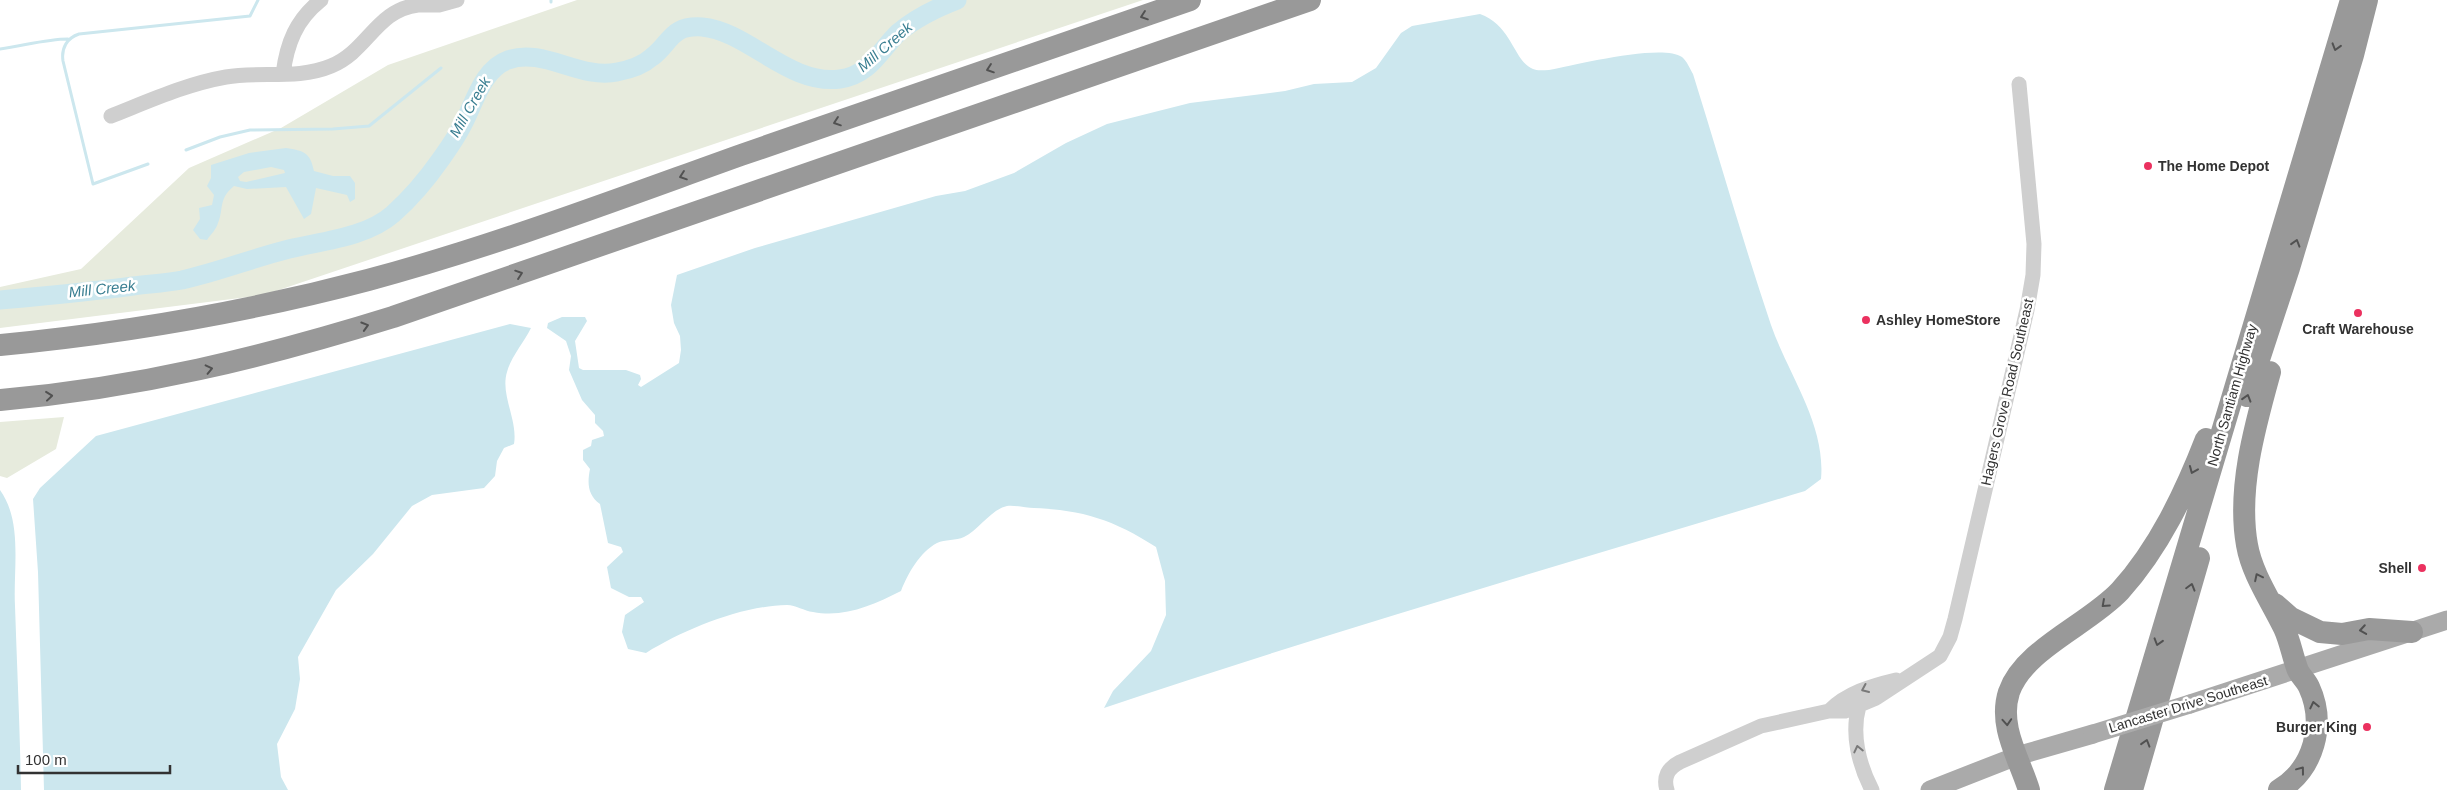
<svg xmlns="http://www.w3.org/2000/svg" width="2447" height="790" font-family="Helvetica,sans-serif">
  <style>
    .green { fill: #e7ebdd }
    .water { fill: #cce7ee; fill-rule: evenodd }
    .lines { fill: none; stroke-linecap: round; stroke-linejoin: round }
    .stream { stroke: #cce7ee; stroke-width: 3 }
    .river { stroke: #cce7ee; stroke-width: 19 }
    .minor { stroke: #cfcfcf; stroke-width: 15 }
    .major { stroke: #aaa; stroke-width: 19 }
    .highway { stroke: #999; stroke-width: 22 }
    .major-bridge { stroke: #aaa; stroke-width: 19 }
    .oneway { stroke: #515151 }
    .oneway2 { stroke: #797979 }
    .poi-dot { fill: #eb315f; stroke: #fff; stroke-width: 2 }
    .labels { text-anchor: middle; stroke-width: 5; stroke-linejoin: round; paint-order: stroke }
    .poi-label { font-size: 14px; font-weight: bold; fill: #323232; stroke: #fff; text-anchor: start }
    .street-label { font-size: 14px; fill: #323232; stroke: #fff }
    .water-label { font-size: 15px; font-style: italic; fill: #397e91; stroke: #fff }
  </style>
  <rect width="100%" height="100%" fill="#fff"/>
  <path class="green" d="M577,0H1143L264,295L0,328V287L81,269L189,168L281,128L388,65Z
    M64,417L56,449L7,478L0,476V422Z"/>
  <path class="water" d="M1480,14C1512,25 1514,62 1533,69C1537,71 1544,70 1549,70C1575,65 1662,43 1682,57C1687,61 1690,69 1693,74C1719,157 1743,242 1771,325C1788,374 1826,424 1821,479L1805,491C1571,562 1336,630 1104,708L1113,691L1151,651L1166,615L1165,581L1156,547C1114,520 1083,510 1034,508C1026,508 1015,505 1007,506C990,510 979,530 964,537C956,541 945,539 937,543C920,552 908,573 901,591C873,605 845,618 813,612C804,611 796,605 787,605C741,606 685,629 646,653L628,649L622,632L625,615L644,602L641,597H629L611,588L607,567L623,552L621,547L608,543L600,504C588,495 587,484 590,469L583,460V450L591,446L592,440L604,436L603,431L595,423V415L582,400L569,370L571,356L566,341L547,328L548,323L562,317H585L587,321L575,341L579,368L583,370H626L640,375L641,379L638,385L641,387L679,363L681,350L680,336L674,323L671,305L677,275L755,248L936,196L965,191L1014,173L1066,143L1107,124L1190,103L1285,91L1314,84L1352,82L1376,68L1401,33L1412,26Z
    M286,148C304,151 310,152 314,171L333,176H350L355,183V199L350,202L347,195L316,188L311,214L304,219L286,187L247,189L234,186C218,199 224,209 218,223C216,230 211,234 207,240L200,239L193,230L200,219L199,208L212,205L214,195L207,186L211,178V165L249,153ZM271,167L284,170L285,173L246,182L240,181L238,177L244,172Z
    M510,324L531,328C524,342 511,357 507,372C500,395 518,420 514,444L504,448L497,461L495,476L484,488L432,495L412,506L373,554L336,590L298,657L300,679L295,709L277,744L281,777L288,790H44L38,572L33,499L40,488L96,436Z
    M0,490C23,522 13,569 15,606C17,667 20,729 21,790H0Z"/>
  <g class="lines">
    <path class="stream" d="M551,0V2
      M0,49C23,46 46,39 68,39
      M186,150L220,137L250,130L333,129L369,126L441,68
      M148,164L93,184L63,61C61,48 67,38 79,34L250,16L258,0"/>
    <path class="river" d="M0,300C44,296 89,292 133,286C149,284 166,283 182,280C218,272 253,258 289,249C323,241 367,237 393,214C411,198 427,179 441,159C448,149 456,138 462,126C474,105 482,69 508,60C543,47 580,80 617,72C628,70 643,65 652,57C671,43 670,25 702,27C748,31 789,86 840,79C870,75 880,50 899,32C917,17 936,8 957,0"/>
    <path class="minor" d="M417,0L418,5H439L457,0
      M283,74C287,43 296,20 321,0
      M111,116C149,101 186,84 226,77C260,71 298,80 331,66C368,51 376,10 418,5
      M1859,706C1851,734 1859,765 1872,790
      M1829,711C1847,693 1871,686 1896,680
      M1667,790C1663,777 1668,768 1680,762L1761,726L1829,711H1845L1876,698L1940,656L1950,637L1955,619L2027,310L2033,275L2034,244L2019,84"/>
    <path class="major" d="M2190,704L2447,620
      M1930,790L2017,756L2093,734"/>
    <path class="highway" d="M0,345C125,333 247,312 368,280C495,246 618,199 741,155C891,103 1041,52 1190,0
      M2270,372C2255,426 2237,489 2247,545C2252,574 2271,601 2284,628C2290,641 2292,654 2297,668C2299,675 2306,680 2309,687C2326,724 2314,769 2279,790
      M2247,396L2289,268L2353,55L2367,0
      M0,400C138,388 261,358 393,317L1310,0
      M2275,604L2291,618L2320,632L2342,634L2369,629L2412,632
      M2029,790C2019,758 1998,726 2009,692C2024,649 2088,625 2120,591C2159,548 2185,493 2206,439
      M2115,790L2351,0
      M2132,790L2199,558"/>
    <path class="major-bridge" d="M2093,734L2190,704"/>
  </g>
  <defs><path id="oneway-chevron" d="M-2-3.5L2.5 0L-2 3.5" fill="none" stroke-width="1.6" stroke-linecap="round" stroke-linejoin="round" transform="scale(1.25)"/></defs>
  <g class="oneway">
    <use href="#oneway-chevron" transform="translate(1144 16) rotate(161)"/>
    <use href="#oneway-chevron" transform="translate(2336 47) rotate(107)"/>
    <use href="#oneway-chevron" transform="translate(990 69) rotate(161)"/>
    <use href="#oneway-chevron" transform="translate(837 122) rotate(161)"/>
    <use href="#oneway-chevron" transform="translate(683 176) rotate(161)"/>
    <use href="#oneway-chevron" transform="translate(2296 243) rotate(-73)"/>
    <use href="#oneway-chevron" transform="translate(519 274) rotate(-19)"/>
    <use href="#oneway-chevron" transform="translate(365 326) rotate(-17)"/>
    <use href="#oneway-chevron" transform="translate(209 369) rotate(-13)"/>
    <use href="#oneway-chevron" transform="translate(49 396) rotate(-6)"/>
    <use href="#oneway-chevron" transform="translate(2247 398) rotate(-73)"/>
    <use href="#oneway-chevron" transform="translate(2193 470) rotate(113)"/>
    <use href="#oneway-chevron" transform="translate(2258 577) rotate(-116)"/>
    <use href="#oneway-chevron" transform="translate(2191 587) rotate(-74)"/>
    <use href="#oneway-chevron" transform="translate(2105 604) rotate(138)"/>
    <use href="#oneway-chevron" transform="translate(2363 630) rotate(171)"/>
    <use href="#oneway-chevron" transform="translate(2158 642) rotate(107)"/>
    <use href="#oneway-chevron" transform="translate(2314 705) rotate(-103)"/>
    <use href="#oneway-chevron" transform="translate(2007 722) rotate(86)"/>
    <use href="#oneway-chevron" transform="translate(2146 743) rotate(-73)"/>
    <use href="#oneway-chevron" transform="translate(2301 770) rotate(-53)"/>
  </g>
  <g class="oneway2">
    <use href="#oneway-chevron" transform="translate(1865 689) rotate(156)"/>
    <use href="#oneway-chevron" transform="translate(1858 749) rotate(-103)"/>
  </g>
  <g class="poi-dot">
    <circle cx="2148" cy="166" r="5"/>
    <circle cx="2358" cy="313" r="5"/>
    <circle cx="1866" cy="320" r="5"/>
    <circle cx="2422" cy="568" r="5"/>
    <circle cx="2367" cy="727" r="5"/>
  </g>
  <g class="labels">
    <g class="poi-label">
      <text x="2158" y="171">The Home Depot</text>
      <text x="1876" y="325">Ashley HomeStore</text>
      <text x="2358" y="334" text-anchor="middle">Craft Warehouse</text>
      <text x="2412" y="573" text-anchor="end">Shell</text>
      <text x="2357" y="732" text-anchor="end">Burger King</text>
    </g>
    <g class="street-label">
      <text transform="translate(2007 392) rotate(-77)" y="5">Hagers Grove Road Southeast</text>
      <text transform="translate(2232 395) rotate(-74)" y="5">North Santiam Highway</text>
      <text transform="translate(2188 704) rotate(-17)" y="5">Lancaster Drive Southeast</text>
    </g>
    <g class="water-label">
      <text transform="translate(885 47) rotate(-41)" y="5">Mill Creek</text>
      <text transform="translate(470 107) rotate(-60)" y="5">Mill Creek</text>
      <text transform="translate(102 289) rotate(-6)" y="5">Mill Creek</text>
    </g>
  </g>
  <path d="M18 765v8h152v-8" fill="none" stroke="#323232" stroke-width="2.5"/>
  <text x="25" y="765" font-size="15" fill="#323232" stroke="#ffffff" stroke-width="4" paint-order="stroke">100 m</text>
</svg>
